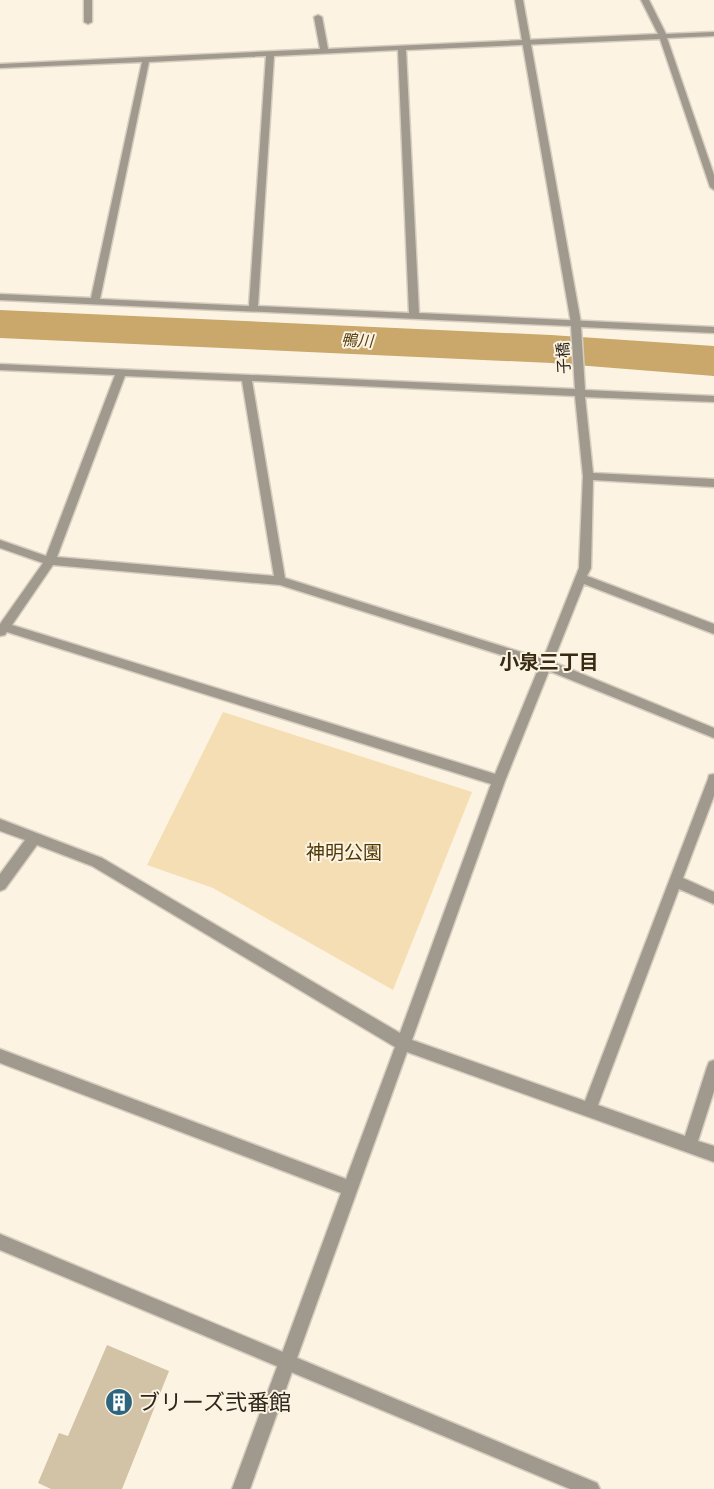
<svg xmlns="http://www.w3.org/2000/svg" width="714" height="1489" font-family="Figtree,'Noto Sans JP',sans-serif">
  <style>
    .green { fill: #f6deb4 }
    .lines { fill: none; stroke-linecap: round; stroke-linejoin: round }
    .river { fill: #caa86c; fill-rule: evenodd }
    .building { fill: #d2c3a7 }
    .minor-casing { stroke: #d7cebf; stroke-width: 3 }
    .tertiary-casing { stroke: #d7cebf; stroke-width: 3 }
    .minor { fill: #a0998e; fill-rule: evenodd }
    .tertiary { fill: #a0998e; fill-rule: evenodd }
    .labels { text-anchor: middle; stroke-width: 4; stroke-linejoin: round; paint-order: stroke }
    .far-water-label { font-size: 16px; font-style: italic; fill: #594212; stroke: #fdf3e3 }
    .far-street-label { font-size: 16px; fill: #2c261b; stroke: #fdf3e3 }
    .park-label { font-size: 19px; fill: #513906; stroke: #fdf3e3 }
    .neighbourhood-label { font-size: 20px; font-weight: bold; fill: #382b14; stroke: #fdf3e3 }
    .near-poi-label { font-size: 22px; fill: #2c261b; stroke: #fdf3e3; text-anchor: start }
  </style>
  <rect width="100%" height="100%" fill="#fdf3e3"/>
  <path class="green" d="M223,712L472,792L393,990L213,888L147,865Z"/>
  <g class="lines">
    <path class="river" d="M0,310L551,335L714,346V376L551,363L0,338Z"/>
  </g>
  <path class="building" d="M107,1345L169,1371L122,1489H51L38,1483L59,1433L68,1436Z"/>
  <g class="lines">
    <g class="minor-casing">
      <path id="minor" d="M84,0H92V22L88,24L84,22Z
        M641,0H649L666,34L714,32V36L667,38L714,175V190L710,187L660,39L406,50L419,313L714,327V333L581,327L585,390L714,396V402L585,397L593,473L714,479V487L593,480L591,568L587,576L714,624V634L584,584L553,662L714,728V738L549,671L505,781L412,1040L585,1101L708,779L709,775L714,774V796L683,878L714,892V904L679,889L598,1105L685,1136L707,1067L709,1062L714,1060V1091L698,1141L714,1146V1162L407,1052L250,1489H232L341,1193L0,1063V1049L346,1179L395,1047L92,866L37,845L5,889L0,891V874L25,840L0,831V819L102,858L400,1033L491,784L7,632L5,635L0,636V624L43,563L0,548V540L46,556L115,375L0,370V364L575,389L571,326L0,300V294L91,298L142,62L0,68V64L320,49L314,17L318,15L322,17L328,49L658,34ZM398,50L409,313L258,306L274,56ZM266,56L249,306L100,299L149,62ZM125,376L242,381L274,576L57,557ZM252,381L575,396L583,476L579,568L543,659L285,578ZM53,565L280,585L539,667L495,774L12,625Z"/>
    </g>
    <g class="tertiary-casing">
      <path id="tertiary" d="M515,0H523L581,323L576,326L571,323Z
        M0,1234L597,1483L600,1489H570L0,1250Z"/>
    </g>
    <use href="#minor" class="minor"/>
    <use href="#tertiary" class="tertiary"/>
  </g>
  <defs>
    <g id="building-disc" transform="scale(1.4375)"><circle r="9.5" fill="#2d657f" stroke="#fdf3e3"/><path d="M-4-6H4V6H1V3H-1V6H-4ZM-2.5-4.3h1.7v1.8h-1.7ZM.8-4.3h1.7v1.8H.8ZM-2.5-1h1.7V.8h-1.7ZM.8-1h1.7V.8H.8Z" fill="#fff"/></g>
  </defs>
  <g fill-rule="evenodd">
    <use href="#building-disc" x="119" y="1402"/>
  </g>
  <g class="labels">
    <g class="far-water-label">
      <text transform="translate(357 340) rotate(3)" y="6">鴨川</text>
    </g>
    <g class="far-street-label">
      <text transform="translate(563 358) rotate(-93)" y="6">子橋</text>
    </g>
    <g class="park-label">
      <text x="344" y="859">神明公園</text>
    </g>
    <g class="neighbourhood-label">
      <text x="549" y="669">小泉三丁目</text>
    </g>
    <g class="near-poi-label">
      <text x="138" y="1410">ブリーズ弐番館</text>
    </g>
  </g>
</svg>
